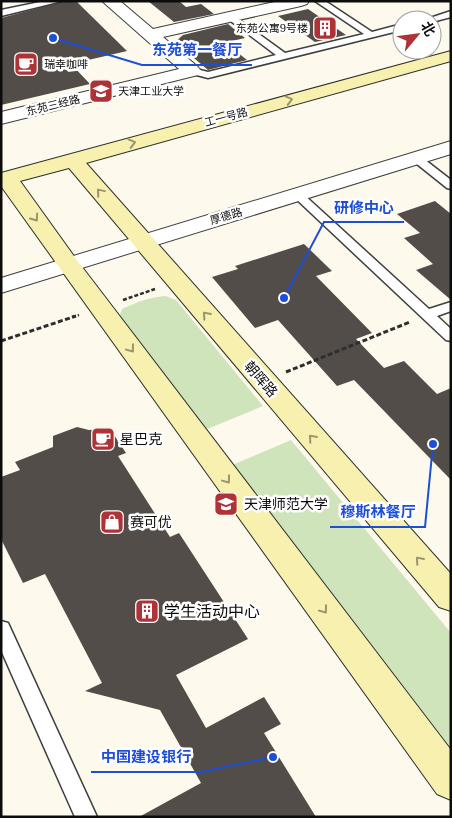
<svg xmlns="http://www.w3.org/2000/svg" width="452" height="818" font-family="Lora,'Noto Sans SC',serif">
  <style>
    .green { fill: #cfe4ba }
    .building { fill: #534d49 }
    .lines { fill: none; stroke-linecap: round; stroke-linejoin: round }
    .lane-casing { stroke: #3f3f3f; stroke-width: 3 }
    .street-casing { stroke: #3f3f3f; stroke-width: 2 }
    .secondary-casing { stroke: #2e2e2e; stroke-width: 2 }
    .path-far1 { stroke: #2e2e2e; stroke-width: 2.5; stroke-dasharray: 4 2; stroke-linecap: butt }
    .path { stroke: #2e2e2e; stroke-width: 3; stroke-dasharray: 5 2.5; stroke-linecap: butt }
    .lane { fill: #fff; fill-rule: evenodd }
    .street { fill: #fff; fill-rule: evenodd }
    .secondary { fill: #f7f0ae; fill-rule: evenodd }
    .oneway { stroke: #99956d }
    .labels { text-anchor: middle; stroke-width: 5; stroke-linejoin: round; paint-order: stroke }
    .far-poi-label { font-size: 11px; fill: #0c0c0c; stroke: #fff; text-anchor: start }
    .far-street-label { font-size: 11px; fill: #0c0c0c; stroke: #fff }
    .street-label { font-size: 14px; fill: #0c0c0c; stroke: #fff }
    .poi-label { font-size: 14px; fill: #0c0c0c; stroke: #fff; text-anchor: start }
    .near-poi-label { font-size: 16px; fill: #0c0c0c; stroke: #fff; text-anchor: start }
    .leader { fill: none; stroke: #1d4ed8; stroke-width: 2 }
    .callout-dot { fill: #1d4ed8; stroke: #fff; stroke-width: 2 }
    .callout-label { font-size: 15px; text-anchor: middle; font-weight: bold; fill: #1d4ed8; stroke: #fff; stroke-width: 5; stroke-linejoin: round; paint-order: stroke }
  </style>
  <rect width="100%" height="100%" fill="#fdfaed"/>
  <path class="green" d="M166,296L176,300L263,406L200,432L118,320L122,309C137,302 150,297 166,296Z
    M291,440L451,633V763L230,466Z"/>
  <path class="building" d="M64,1H76L127,51L71,64L90,84L1,105V18Z
    M148,1H179L186,7L201,4L214,14L174,22Z
    M308,9L346,35L315,42L278,16Z
    M228,24L245,38L232,41L239,46L232,48L247,60L208,70L175,42L183,35Z
    M435,201L451,214V300L416,270L433,264L404,238L420,233L397,214Z
    M304,244L332,271L316,276L372,333L356,339L384,368L404,361L437,394L451,388V480L354,380L337,386L278,320L255,328L212,277L238,269L235,266Z
    M77,427L89,430L104,429L114,435L126,453L118,456L170,537L179,533L248,639L176,675L206,728L264,697L281,724L264,733L316,817H139L201,783L160,710L85,691L102,683L45,574L23,583L1,539V477L20,470L15,462L53,447V436Z"/>
  <g class="lines">
    <g class="lane-casing">
      <path id="lane" d="M45,1H62L1,16V10Z
        M315,1H325L372,32L402,24V30L208,78L189,73L187,71L192,68L208,72L276,55L228,19L227,17L231,14L285,53L364,34Z
        M451,11V17L432,22V20H424Z
        M416,155L420,156L451,180V189L447,188L412,160L410,158Z
        M298,192L302,193L429,309L451,302V311L437,316L451,329V341L446,340L294,197L292,195Z
        M1,621L8,623L97,817H75L1,650Z"/>
    </g>
    <g class="street-casing">
      <path id="street" d="M102,1H120L153,29L279,1H309L307,4L301,6L163,37L198,67L201,71L198,75L1,124V112L179,69Z
        M451,141V154L1,293V278Z"/>
    </g>
    <g class="secondary-casing">
      <path id="secondary" d="M451,51V61L86,163L451,574V611L439,607L69,168L20,181L76,259L451,750V800L437,794L1,186V173Z"/>
    </g>
    <path class="path-far1" d="M123,300L155,289
      M72,317L79,315"/>
    <path class="path" d="M1,341L76,316
      M286,372L410,322"/>
    <use href="#lane" class="lane"/>
    <use href="#street" class="street"/>
    <use href="#secondary" class="secondary"/>
  </g>
  <defs><path id="oneway-chevron" d="M-2-3.5L2.5 0L-2 3.5" fill="none" stroke-width="1.6" stroke-linecap="round" stroke-linejoin="round" transform="scale(1.25)"/></defs>
  <g class="oneway">
    <use href="#oneway-chevron" transform="translate(289 100) rotate(-15)"/>
    <use href="#oneway-chevron" transform="translate(132 143) rotate(-15)"/>
    <use href="#oneway-chevron" transform="translate(100 192) rotate(-130)"/>
    <use href="#oneway-chevron" transform="translate(35 218) rotate(55)"/>
    <use href="#oneway-chevron" transform="translate(206 315) rotate(-131)"/>
    <use href="#oneway-chevron" transform="translate(131 349) rotate(53)"/>
    <use href="#oneway-chevron" transform="translate(312 438) rotate(-131)"/>
    <use href="#oneway-chevron" transform="translate(227 480) rotate(53)"/>
    <use href="#oneway-chevron" transform="translate(419 560) rotate(-131)"/>
    <use href="#oneway-chevron" transform="translate(324 610) rotate(53)"/>
  </g>
  <defs>
    <g id="building-square" transform="scale(1.25)"><rect x="-9" y="-9" width="18" height="18" rx="4" fill="#ae3236" stroke="#fff"/><path d="M-4-6H4V6H1V3H-1V6H-4ZM-2.5-4.3h1.7v1.8h-1.7ZM.8-4.3h1.7v1.8H.8ZM-2.5-1h1.7V.8h-1.7ZM.8-1h1.7V.8H.8Z" fill="#fff"/></g>
    <g id="cafe-square" transform="scale(1.25)"><rect x="-9" y="-9" width="18" height="18" rx="4" fill="#ae3236" stroke="#fff"/><path d="M-5.5-4.5H6V0H3Q3 3.5 0 3.5H-2.5Q-5.5 3.5-5.5 0ZM3-3.2v2h1.7v-2ZM-6 4.5H4V6H-6Z" fill="#fff"/></g>
    <g id="university-square" transform="scale(1.25)"><rect x="-9" y="-9" width="18" height="18" rx="4" fill="#ae3236" stroke="#fff"/><path d="M0-5L7-2L0 1L-7-2ZM-4 1L0 2.5L4 1V4Q0 6-4 4Z" fill="#fff"/></g>
    <g id="shop-square" transform="scale(1.25)"><rect x="-9" y="-9" width="18" height="18" rx="4" fill="#ae3236" stroke="#fff"/><path d="M-5-2.5h2.3a2.7 3.5 0 0 1 5.4 0H5L5.5 6h-11ZM-1.5-2.5h3a1.5 2.3 0 0 0-3 0Z" fill="#fff"/></g>
  </defs>
  <g fill-rule="evenodd">
    <use href="#building-square" x="325" y="28"/>
    <use href="#cafe-square" x="26" y="64"/>
    <use href="#university-square" x="101" y="91"/>
    <use href="#cafe-square" x="103" y="439"/>
    <use href="#university-square" x="226" y="504"/>
    <use href="#shop-square" x="112" y="522"/>
    <use href="#building-square" x="147" y="611"/>
  </g>
  <g class="labels">
    <g class="far-poi-label">
      <text x="308" y="32" text-anchor="end">东苑公寓9号楼</text>
      <text x="44" y="68">瑞幸咖啡</text>
      <text x="118" y="95">天津工业大学</text>
    </g>
    <g class="far-street-label">
      <text transform="translate(53 105) rotate(-14)" y="4">东苑三经路</text>
      <text transform="translate(226 117) rotate(-15)" y="4">工一号路</text>
      <text transform="translate(226 216) rotate(-16)" y="4">厚德路</text>
    </g>
    <g class="street-label">
      <text transform="translate(261 379) rotate(49)" y="5">朝晖路</text>
    </g>
    <g class="poi-label">
      <text x="120" y="444">星巴克</text>
      <text x="244" y="509">天津师范大学</text>
      <text x="130" y="527">赛可优</text>
    </g>
    <g class="near-poi-label">
      <text x="164" y="617">学生活动中心</text>
    </g>
  </g>
  <path class="leader" d="M53 38L142 65H252M284 298L324 222H404M433 444L425 527H330M273 757L201 772H91"/>
  <g class="callout-dot">
    <circle cx="53" cy="38" r="5"/>
    <circle cx="284" cy="298" r="5"/>
    <circle cx="433" cy="444" r="5"/>
    <circle cx="273" cy="757" r="5"/>
  </g>
  <g class="callout-label">
    <text x="197" y="55">东苑第一餐厅</text>
    <text x="364" y="213">研修中心</text>
    <text x="378" y="517">穆斯林餐厅</text>
    <text x="146" y="762">中国建设银行</text>
  </g>
  <rect width="452" height="818" fill="none" stroke="#0c0c0c" stroke-width="5"/>
  <g transform="translate(417 35) rotate(61)"><circle r="24" fill="#ffffff" stroke="#9e9e9e"/>
  <path d="M0-4L9 19L0 12L-9 19Z" fill="#ae3236"/>
  <text y="-8" font-size="14" font-weight="bold" text-anchor="middle" fill="#0c0c0c">北</text>
  </g>
</svg>
